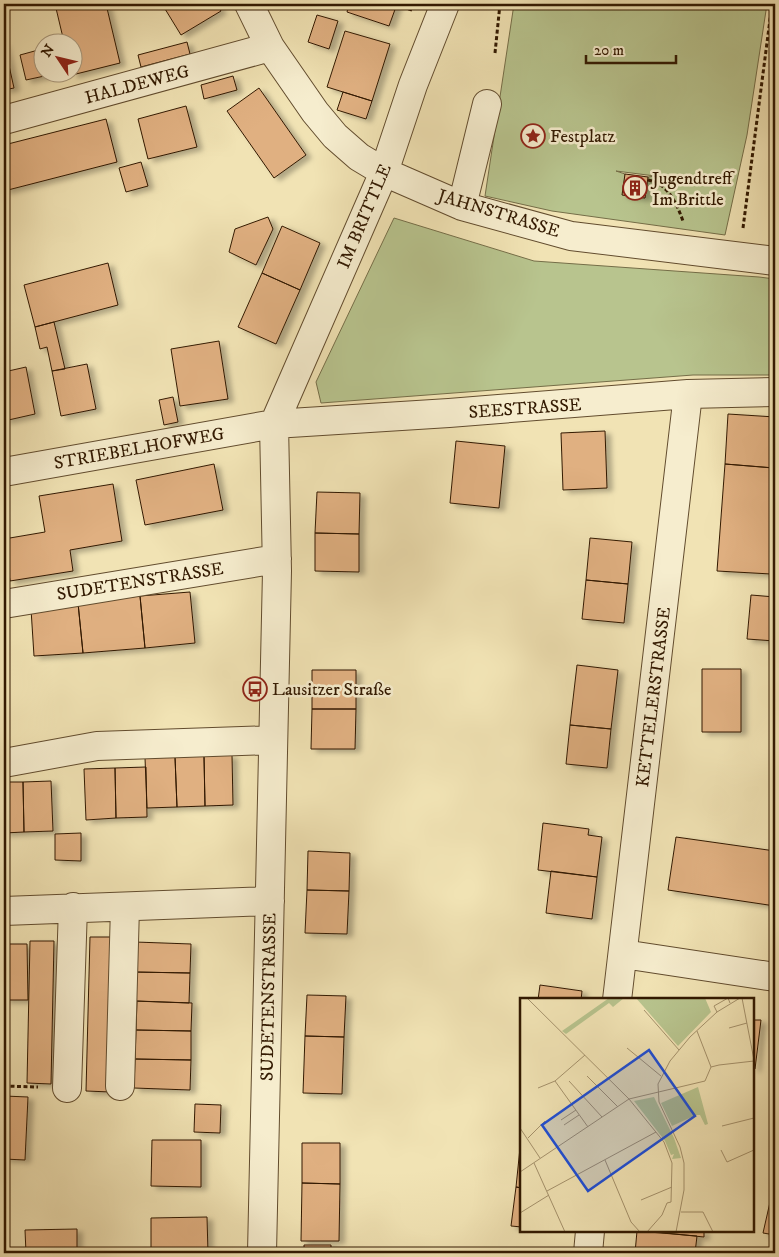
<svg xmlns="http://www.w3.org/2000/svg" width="779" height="1257" font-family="'IM FELL DW Pica',serif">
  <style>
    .green { fill: #b8c48e; stroke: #756e48; fill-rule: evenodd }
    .building { fill: #e0b081; stroke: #321901; filter: url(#shadow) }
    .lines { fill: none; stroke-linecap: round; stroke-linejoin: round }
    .minor-casing { stroke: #624c2e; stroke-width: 30 }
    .path { stroke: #321901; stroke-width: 3; stroke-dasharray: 4 2.5; stroke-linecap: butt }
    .minor { stroke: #f6edce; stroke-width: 28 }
    .labels { text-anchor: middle; stroke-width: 5; stroke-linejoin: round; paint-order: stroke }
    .street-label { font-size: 18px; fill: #321901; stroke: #f6edce }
    .poi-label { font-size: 18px; fill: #321901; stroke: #f6edce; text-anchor: start }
    .inset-road { fill: none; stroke: #a5926c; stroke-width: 1 }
    .view { fill: #1d4ed8; fill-opacity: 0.15; stroke: #1d4ed8; stroke-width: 2.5 }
    .inset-edge { fill: none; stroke: #321901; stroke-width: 2.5 }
  </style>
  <defs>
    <filter id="shadow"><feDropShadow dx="5.5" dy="3" stdDeviation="2.5" flood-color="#0004"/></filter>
  </defs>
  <rect width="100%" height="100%" fill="#f1e3b4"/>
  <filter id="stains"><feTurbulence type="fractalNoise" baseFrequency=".004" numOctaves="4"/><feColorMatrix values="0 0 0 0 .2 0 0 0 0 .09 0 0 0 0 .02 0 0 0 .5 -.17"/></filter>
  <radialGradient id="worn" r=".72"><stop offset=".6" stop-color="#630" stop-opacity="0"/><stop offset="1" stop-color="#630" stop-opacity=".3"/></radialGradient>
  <path class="green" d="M514,4H767L747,135L725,235L552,211L485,196ZM616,171L655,176L648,177L645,198L623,195L625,174Z
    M394,218L534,261L759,277L775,279V375H693L321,403L316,382Z"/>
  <path class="building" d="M55,4H106L120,63L72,75V42H64Z
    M162,4H217L221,11L181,35Z
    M349,4H397L389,26L347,12Z
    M317,15L338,21L329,49L308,42Z
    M345,31L390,44L372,101L327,87Z
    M187,42L190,54L141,67L138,55Z
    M4,43L14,88L4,90Z
    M42,49V72H48L49,75L26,80L20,55Z
    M233,76L237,90L204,99L201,85Z
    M259,88L306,155L274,178L227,111Z
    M343,92L372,101L366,119L337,110Z
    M186,106L197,147L148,159L138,119Z
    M106,119L117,162L4,191V145Z
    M141,162L148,186L126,192L119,168Z
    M625,174L648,177L645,198L622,195Z
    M268,217L273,229L256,265L229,252L235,229Z
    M282,226L320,243L300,290L262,273Z
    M108,263L118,305L35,327L24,285Z
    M262,273L300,290L276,344L238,327Z
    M54,322L65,369L52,371L47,347L40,349L35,327Z
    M219,341L228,399L180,406L171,349Z
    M87,364L96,409L61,416L52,371Z
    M26,367L35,414L4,421V372Z
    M173,397L178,422L164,425L159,400Z
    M728,414L775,417L773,468L725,464Z
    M605,431L607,488L563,490L561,433Z
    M456,441L505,446L499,508L450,503Z
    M214,464L223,510L145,525L136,480Z
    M725,464L775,468V515L771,574L717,571Z
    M113,484L122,541L70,550L73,571L10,581L4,539L45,532L39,496Z
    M317,492L360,493L359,534L315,533Z
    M315,533L359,534V572L315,571Z
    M590,538L632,542L628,584L586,580Z
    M586,580L628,584L624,623L582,619Z
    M190,592L195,643L145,648L140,596Z
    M751,595L775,597V641L747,639Z
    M140,596L145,648L83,653L78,603Z
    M78,603L83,653L34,656L31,609Z
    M577,665L618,670L611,729L570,725Z
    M702,669H741V732H702Z
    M312,670H356V709H312Z
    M312,709H356L355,749H311Z
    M570,725L611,729L607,768L566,764Z
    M232,755L233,805L205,806L204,756Z
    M204,756L205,806L177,807L175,757Z
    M175,757L177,807L147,808L145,758Z
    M146,767L147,817L116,818L115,768Z
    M115,768L116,818L86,820L84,769Z
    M51,781L53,831L24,832L23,782Z
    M4,782H23L24,832L4,833Z
    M543,823L589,829L588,835L602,837L597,877L538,870Z
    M81,833V861L55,860V834Z
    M676,837L775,851V906L668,890Z
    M308,851L350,853L349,891L307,890Z
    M551,871L597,877L592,919L546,913Z
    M307,890L349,891L347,934L305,933Z
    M90,937H115L111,1092L86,1091Z
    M30,941H54L51,1084L27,1083Z
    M135,942L191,944L190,973L134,972Z
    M4,944H27L28,1000H4Z
    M134,972L190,973L189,1003L133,1001Z
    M540,985L582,991L581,1000H538Z
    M307,995L346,996L344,1037L305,1036Z
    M137,1001L192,1003L191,1031L136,1030Z
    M753,1020H761L755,1069H753Z
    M136,1030L191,1031V1060L135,1059Z
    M305,1036L344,1037L342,1094L303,1093Z
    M135,1059L191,1060L190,1090L134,1088Z
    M4,1096L28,1097L25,1160L4,1159Z
    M195,1104L221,1105L220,1133L194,1132Z
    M152,1140H201V1187L151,1186Z
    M302,1143H340V1184L302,1183Z
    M520,1148H522V1188L516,1187Z
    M775,1180V1235L763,1233Z
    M302,1183L340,1184L339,1241H301Z
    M516,1187L522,1188V1227L511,1226Z
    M207,1217L208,1253H151V1218Z
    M77,1229V1253H26L25,1230Z
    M637,1231L697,1236L695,1253H635Z
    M646,1231H704V1237Z
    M304,1245H331V1253H304Z"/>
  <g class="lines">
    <g class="minor-casing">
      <path id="minor" d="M249,4L270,47L315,112L335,136L359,157L384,172L462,206L571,236L775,261
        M4,120L270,47
        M462,206L487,104
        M4,472L274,424L449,413L688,394L775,392
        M4,604L277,559
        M4,763L97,746L273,740
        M4,911L270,901
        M623,954L775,977
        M617,1000L688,394
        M120,1086L125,907
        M67,1088L73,907
        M262,1253L277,571L274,424L384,172L413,85L445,4
        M588,1253L590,1231"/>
    </g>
    <path class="path" d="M402,7L412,10
      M495,53L500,4
      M648,180C668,184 676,202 683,221
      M743,228L772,4
      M4,1086L38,1087"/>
    <use href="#minor" class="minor"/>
  </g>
  <defs>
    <g id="sight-ring" transform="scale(1.25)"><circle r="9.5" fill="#f6edce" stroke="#8f2418" stroke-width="1.5"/><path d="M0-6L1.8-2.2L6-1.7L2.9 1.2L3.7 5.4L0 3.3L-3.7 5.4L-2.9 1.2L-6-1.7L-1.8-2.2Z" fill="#8f2418"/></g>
    <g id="building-ring" transform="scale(1.25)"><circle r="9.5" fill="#f6edce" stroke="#8f2418" stroke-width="1.5"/><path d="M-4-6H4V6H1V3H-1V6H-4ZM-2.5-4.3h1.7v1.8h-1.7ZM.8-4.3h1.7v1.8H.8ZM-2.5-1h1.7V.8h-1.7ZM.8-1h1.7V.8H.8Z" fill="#8f2418"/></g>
    <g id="bus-ring" transform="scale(1.25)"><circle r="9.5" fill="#f6edce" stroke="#8f2418" stroke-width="1.5"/><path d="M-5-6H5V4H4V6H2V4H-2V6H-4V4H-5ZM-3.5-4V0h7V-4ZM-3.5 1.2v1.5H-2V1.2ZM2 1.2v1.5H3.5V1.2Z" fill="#8f2418"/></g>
  </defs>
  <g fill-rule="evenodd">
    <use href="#sight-ring" x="533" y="136"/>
    <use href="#building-ring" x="635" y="188"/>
    <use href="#bus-ring" x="255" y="689"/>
  </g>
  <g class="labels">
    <g class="street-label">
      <text transform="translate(137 84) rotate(-15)" y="6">HALDEWEG</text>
      <text transform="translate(499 213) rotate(17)" y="6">JAHNSTRASSE</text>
      <text transform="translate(364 216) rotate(-67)" y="6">IM BRITTLE</text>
      <text transform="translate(525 408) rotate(-4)" y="6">SEESTRASSE</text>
      <text transform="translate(139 448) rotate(-10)" y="6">STRIEBELHOFWEG</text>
      <text transform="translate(140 581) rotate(-9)" y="6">SUDETENSTRASSE</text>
      <text transform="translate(653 697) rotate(-83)" y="6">KETTELERSTRASSE</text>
      <text transform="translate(268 997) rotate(-89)" y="6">SUDETENSTRASSE</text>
    </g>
    <g class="poi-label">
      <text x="550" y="142">Festplatz</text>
      <text x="652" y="184">Jugendtreff<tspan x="652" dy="21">Im Brittle</tspan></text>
      <text x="272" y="695">Lausitzer Straße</text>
    </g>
  </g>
  <g transform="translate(520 998)">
    <rect width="234" height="234" fill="#f1e3b4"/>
    <path d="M89,0H104L93,9L89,5L46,36L42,33ZM116,0H185L191,14L158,48ZM178,89L188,126L185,127L180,117H176L152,128L141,105ZM134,99L154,140L161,160L152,161L154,156L151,157L145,143L114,103Z" fill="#b8c48e"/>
    <path class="inset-road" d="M7,0L109,101L144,144L152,165L151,204M222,0L234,62M124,12L159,52M197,14L194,8L208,0L210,5M209,30L227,25M177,33L191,69M107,50L141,78M67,78L98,109M35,83L68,129M49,83L82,119M18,90L35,83L65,57M41,122L56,112M44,127L59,117M202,128L234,120M0,130L20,160M8,140L25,123M201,152L207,164L234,152M85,162L111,224L120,234M14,165L45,234M0,174L109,101L185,83L191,69L199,67L234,63M27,193L136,134M121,202L152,189M161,214H183L193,234M0,215L29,197M127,234L142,217L147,205L151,204M156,234L164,192V165L160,149L139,104L138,86L150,63L170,39L197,14L220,0"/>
    <path class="view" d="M129,52L175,118L68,193L22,127Z"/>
    <rect width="234" height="234" class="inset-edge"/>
  </g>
  <rect width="779" height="1257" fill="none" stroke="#f1e3b4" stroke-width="20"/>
  <rect x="5" y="5" width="769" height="1247" fill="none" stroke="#321901" stroke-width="2.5"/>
  <rect x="10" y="10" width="759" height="1237" fill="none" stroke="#321901"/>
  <g transform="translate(58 58) rotate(305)"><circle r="24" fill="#f6edce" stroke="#a8987c"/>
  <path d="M0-4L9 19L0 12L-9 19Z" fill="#8f2418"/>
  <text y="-8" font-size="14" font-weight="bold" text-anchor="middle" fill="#321901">N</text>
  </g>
  <path d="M586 55v8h90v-8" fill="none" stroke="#321901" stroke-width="2.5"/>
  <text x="594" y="55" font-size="15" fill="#321901" stroke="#f6edce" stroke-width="4" paint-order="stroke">20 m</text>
  <rect width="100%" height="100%" filter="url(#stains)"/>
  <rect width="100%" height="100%" fill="url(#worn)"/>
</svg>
